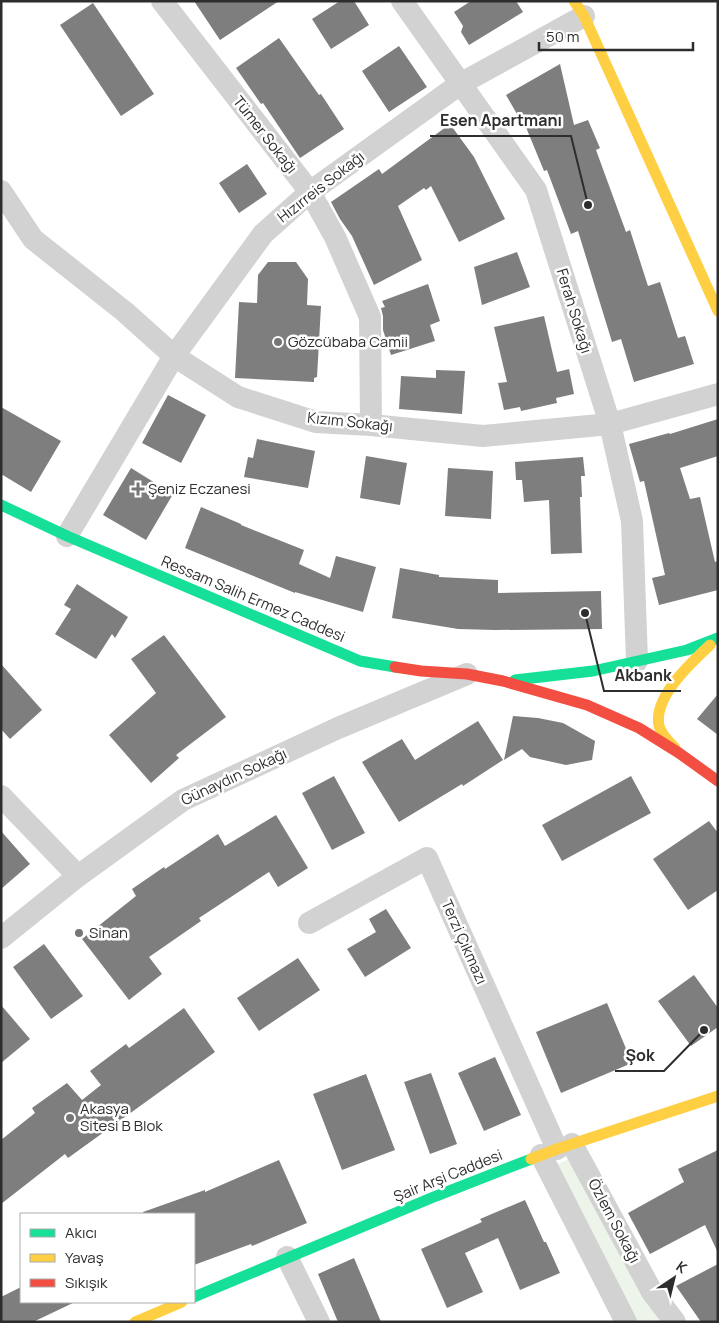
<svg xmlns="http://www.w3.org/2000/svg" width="719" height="1323" font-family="Manrope,sans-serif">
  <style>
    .green { fill: #edf5ea }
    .building { fill: #7e7e7e }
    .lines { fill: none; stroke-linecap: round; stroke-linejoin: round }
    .street { stroke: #d2d2d2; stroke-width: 22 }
    .fast { stroke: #16e098; stroke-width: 11 }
    .slow { stroke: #ffcf43; stroke-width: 11 }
    .jam { stroke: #f24e42; stroke-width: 11 }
    .poi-dot { fill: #767676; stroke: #fff; stroke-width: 2 }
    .labels { text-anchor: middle; stroke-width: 5; stroke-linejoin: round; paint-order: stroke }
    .street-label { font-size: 15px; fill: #2d2d2d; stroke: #fff }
    .poi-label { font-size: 15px; fill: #2d2d2d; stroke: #fff; text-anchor: start }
    .leader { fill: none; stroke: #2d2d2d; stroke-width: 2 }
    .callout-dot { fill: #2d2d2d; stroke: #fff; stroke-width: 2 }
    .callout-label { font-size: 16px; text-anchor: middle; font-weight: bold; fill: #2d2d2d; stroke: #fff; stroke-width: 5; stroke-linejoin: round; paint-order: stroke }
  </style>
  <rect width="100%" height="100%" fill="#fff"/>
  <path class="green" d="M575,1156L664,1322H630L552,1167Z"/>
  <path class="building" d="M194,1H279L220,40Z
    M340,1H354L369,25L331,49L312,19Z
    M471,1H516L523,12L469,45L461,32L463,26L454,12Z
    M93,3L154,94L121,116L60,25Z
    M279,38L319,95L321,94L344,129L300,158L263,103L261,104L236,68Z
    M399,46L427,87L389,112L362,71Z
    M560,64L574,125L588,120L600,148L596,150L626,232L630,230L648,286L660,282L678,338L685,336L694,364L634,382L621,339L612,342L578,231L571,234L547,170L544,171L523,120L521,121L506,95Z
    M450,124L474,157L505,219L459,242L431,186L426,190L424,188L398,206L422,260L374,285L352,236L340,219L331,202L379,169L382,174Z
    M247,164L267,194L239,213L219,183Z
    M517,252L530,287L482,305L474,267Z
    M268,262H296L308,279L307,305L321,306L317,377L314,378V382L235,378L239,302L257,303L258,275Z
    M428,284L440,321L430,325L435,341L391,355L383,330V316L381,308L385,307L382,301Z
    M544,316L557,372L569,369L574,394L556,398L557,403L521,411L520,407L504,410L498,383L507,382L494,327Z
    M436,370L465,371L462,414L399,409L401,376L436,378Z
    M168,395L206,415L181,463L142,443Z
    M1,407L61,441L31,492L1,474Z
    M718,419V456L680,468L690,499L700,497L715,562L718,561V590L659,605L652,578L665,575L644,481L640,482L629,444L669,433L670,434Z
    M257,439L315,451L308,488L244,477L248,457L253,458Z
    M366,456L407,463L400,505L360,498Z
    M583,457L585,476H581L582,497H580L582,553L551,554L549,500L524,502L522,480H516L515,462Z
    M131,468L173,494L146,540L103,515Z
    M448,468L493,471L491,519L445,516Z
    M201,507L241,524V525L304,550L299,564L330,578L336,556L376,567L363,612L295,592V593L185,548Z
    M400,568L439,575V577L498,580V593L601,591L602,629L495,630L458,629L392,618Z
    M77,584L128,617L115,638L112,634L96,659L55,634L71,609L64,605Z
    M164,635L226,717L176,755L179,758L151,783L109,735L156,693L131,659Z
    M1,664L42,710L10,739L1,729Z
    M718,694V735L697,719Z
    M513,716L538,718L563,723L595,741L592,760L566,765L530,757L522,749L504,760Z
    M478,721L503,760L463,786L462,784L399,822L362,762L402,739L415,760Z
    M334,776L365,833L332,850L302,793Z
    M631,776L651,813L562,861L542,825Z
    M276,815L308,868L278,887L269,872L199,918L201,921L149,957L162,974L129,1000L82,939L136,896L132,889L164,867L165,869L218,834L225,846Z
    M709,821L718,833V890L688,910L653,859Z
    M1,831L30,864L1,889Z
    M386,909L411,948L365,977L347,949L376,932L369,919Z
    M44,944L83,996L51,1019L13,967Z
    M298,958L320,990L259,1031L237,998Z
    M694,975L718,1008V1027L691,1046L658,1001Z
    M607,1003L632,1063L561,1093L536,1032Z
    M1,1005L30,1039L1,1063Z
    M184,1008L215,1052L68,1158L65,1154L1,1204V1140L35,1113L32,1108L67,1083L82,1100L101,1085L90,1071L126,1044L129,1048Z
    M495,1057L521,1115L484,1131L458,1073Z
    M431,1073L457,1144L430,1154L404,1082Z
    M366,1074L395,1150L342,1170L313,1094Z
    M718,1150V1253L705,1225L650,1254L628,1213L684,1182L678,1169Z
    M279,1160L307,1223L252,1246L251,1244L194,1265V1214H143V1212L205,1190V1192Z
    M525,1200L544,1242H546L560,1273L520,1290L498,1238L465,1253L483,1292L447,1308L421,1249L482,1222L480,1219Z
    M354,1258L381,1322H338L318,1274Z
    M718,1264V1322H701L676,1286Z
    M21,1287V1302H75L33,1322H1V1297Z"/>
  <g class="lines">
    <path class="street" d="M162,1L310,192L335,237L370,317L371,425
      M402,1L536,190L610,424L632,521L637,661
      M1,191L33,239L125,312L174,356L238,397L316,422L371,425L483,436L610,424L718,394
      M67,536L174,356L263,234L310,192L460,84L584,16
      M1,796L78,876
      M309,923L427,858L557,1149
      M1,938L78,876L183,800L338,728L467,674
      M572,1144L652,1292L675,1322
      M541,1155L626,1322
      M287,1257L319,1322"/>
    <path class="fast" d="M1,505L67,536L360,661L395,667
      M515,680L593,671L687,650L718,638
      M194,1297L436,1196L531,1159"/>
    <path class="slow" d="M574,1L584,16L718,311
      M675,748C669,742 661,734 659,726C653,697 691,663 710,645
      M531,1159L557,1149L718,1096
      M135,1322L182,1302"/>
    <path class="jam" d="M395,667L421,671L467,674L503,681L587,705L639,728L679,753L718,781"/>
  </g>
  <g class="poi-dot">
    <circle cx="278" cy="342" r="5"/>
    <path d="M135.5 481.5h5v5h5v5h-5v5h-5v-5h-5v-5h5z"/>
    <circle cx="79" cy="933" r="5"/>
    <circle cx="70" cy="1118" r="5"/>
  </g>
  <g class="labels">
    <g class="street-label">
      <text transform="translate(265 135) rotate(52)" y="5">Tümer Sokağı</text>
      <text transform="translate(321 187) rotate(-38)" y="5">Hızırreis Sokağı</text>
      <text transform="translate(574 311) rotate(73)" y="5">Ferah Sokağı</text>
      <text transform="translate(350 422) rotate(6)" y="5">Kızım Sokağı</text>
      <text transform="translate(253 599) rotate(23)" y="5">Ressam Salih Ermez Caddesi</text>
      <text transform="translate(234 777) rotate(-25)" y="5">Günaydın Sokağı</text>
      <text transform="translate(464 942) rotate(66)" y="5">Terzi Çıkmazı</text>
      <text transform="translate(448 1176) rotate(-22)" y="5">Şair Arşi Caddesi</text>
      <text transform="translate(614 1221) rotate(62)" y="5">Özlem Sokağı</text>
    </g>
    <g class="poi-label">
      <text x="288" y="347">Gözcübaba Camii</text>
      <text x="148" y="494">Şeniz Eczanesi</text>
      <text x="89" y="938">Sinan</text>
      <text x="80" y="1114">Akasya<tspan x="80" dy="17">Sitesi B Blok</tspan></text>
    </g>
  </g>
  <path class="leader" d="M588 205L571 136H430M585 613L604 691H681M704 1030L664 1071H615"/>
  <g class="callout-dot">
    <circle cx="588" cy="205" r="5"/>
    <circle cx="585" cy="613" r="5"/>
    <circle cx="704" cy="1030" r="5"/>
  </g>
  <g class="callout-label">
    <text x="501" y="126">Esen Apartmanı</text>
    <text x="643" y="681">Akbank</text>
    <text x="640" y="1061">Şok</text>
  </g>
  <rect width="719" height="1323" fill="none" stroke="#2d2d2d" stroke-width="5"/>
  <rect x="20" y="1213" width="175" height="90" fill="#ffffff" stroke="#ababab"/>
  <rect x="30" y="1229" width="25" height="8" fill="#16e098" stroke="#ababab"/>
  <text x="65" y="1238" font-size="15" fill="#2d2d2d">Akıcı</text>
  <rect x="30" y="1254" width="25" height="8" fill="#ffcf43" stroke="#ababab"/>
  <text x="65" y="1263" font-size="15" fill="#2d2d2d">Yavaş</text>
  <rect x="30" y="1279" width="25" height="8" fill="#f24e42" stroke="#ababab"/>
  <text x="65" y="1288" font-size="15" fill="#2d2d2d">Sıkışık</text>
  <g transform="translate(674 1278) rotate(35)" stroke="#ffffff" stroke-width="4" paint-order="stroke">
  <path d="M0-4L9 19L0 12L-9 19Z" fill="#2d2d2d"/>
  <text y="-8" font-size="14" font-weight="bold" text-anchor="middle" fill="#2d2d2d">K</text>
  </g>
  <path d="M539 42v8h154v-8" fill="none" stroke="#2d2d2d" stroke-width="2.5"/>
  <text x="546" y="42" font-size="15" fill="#2d2d2d" stroke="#ffffff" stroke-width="4" paint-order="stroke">50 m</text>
</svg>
